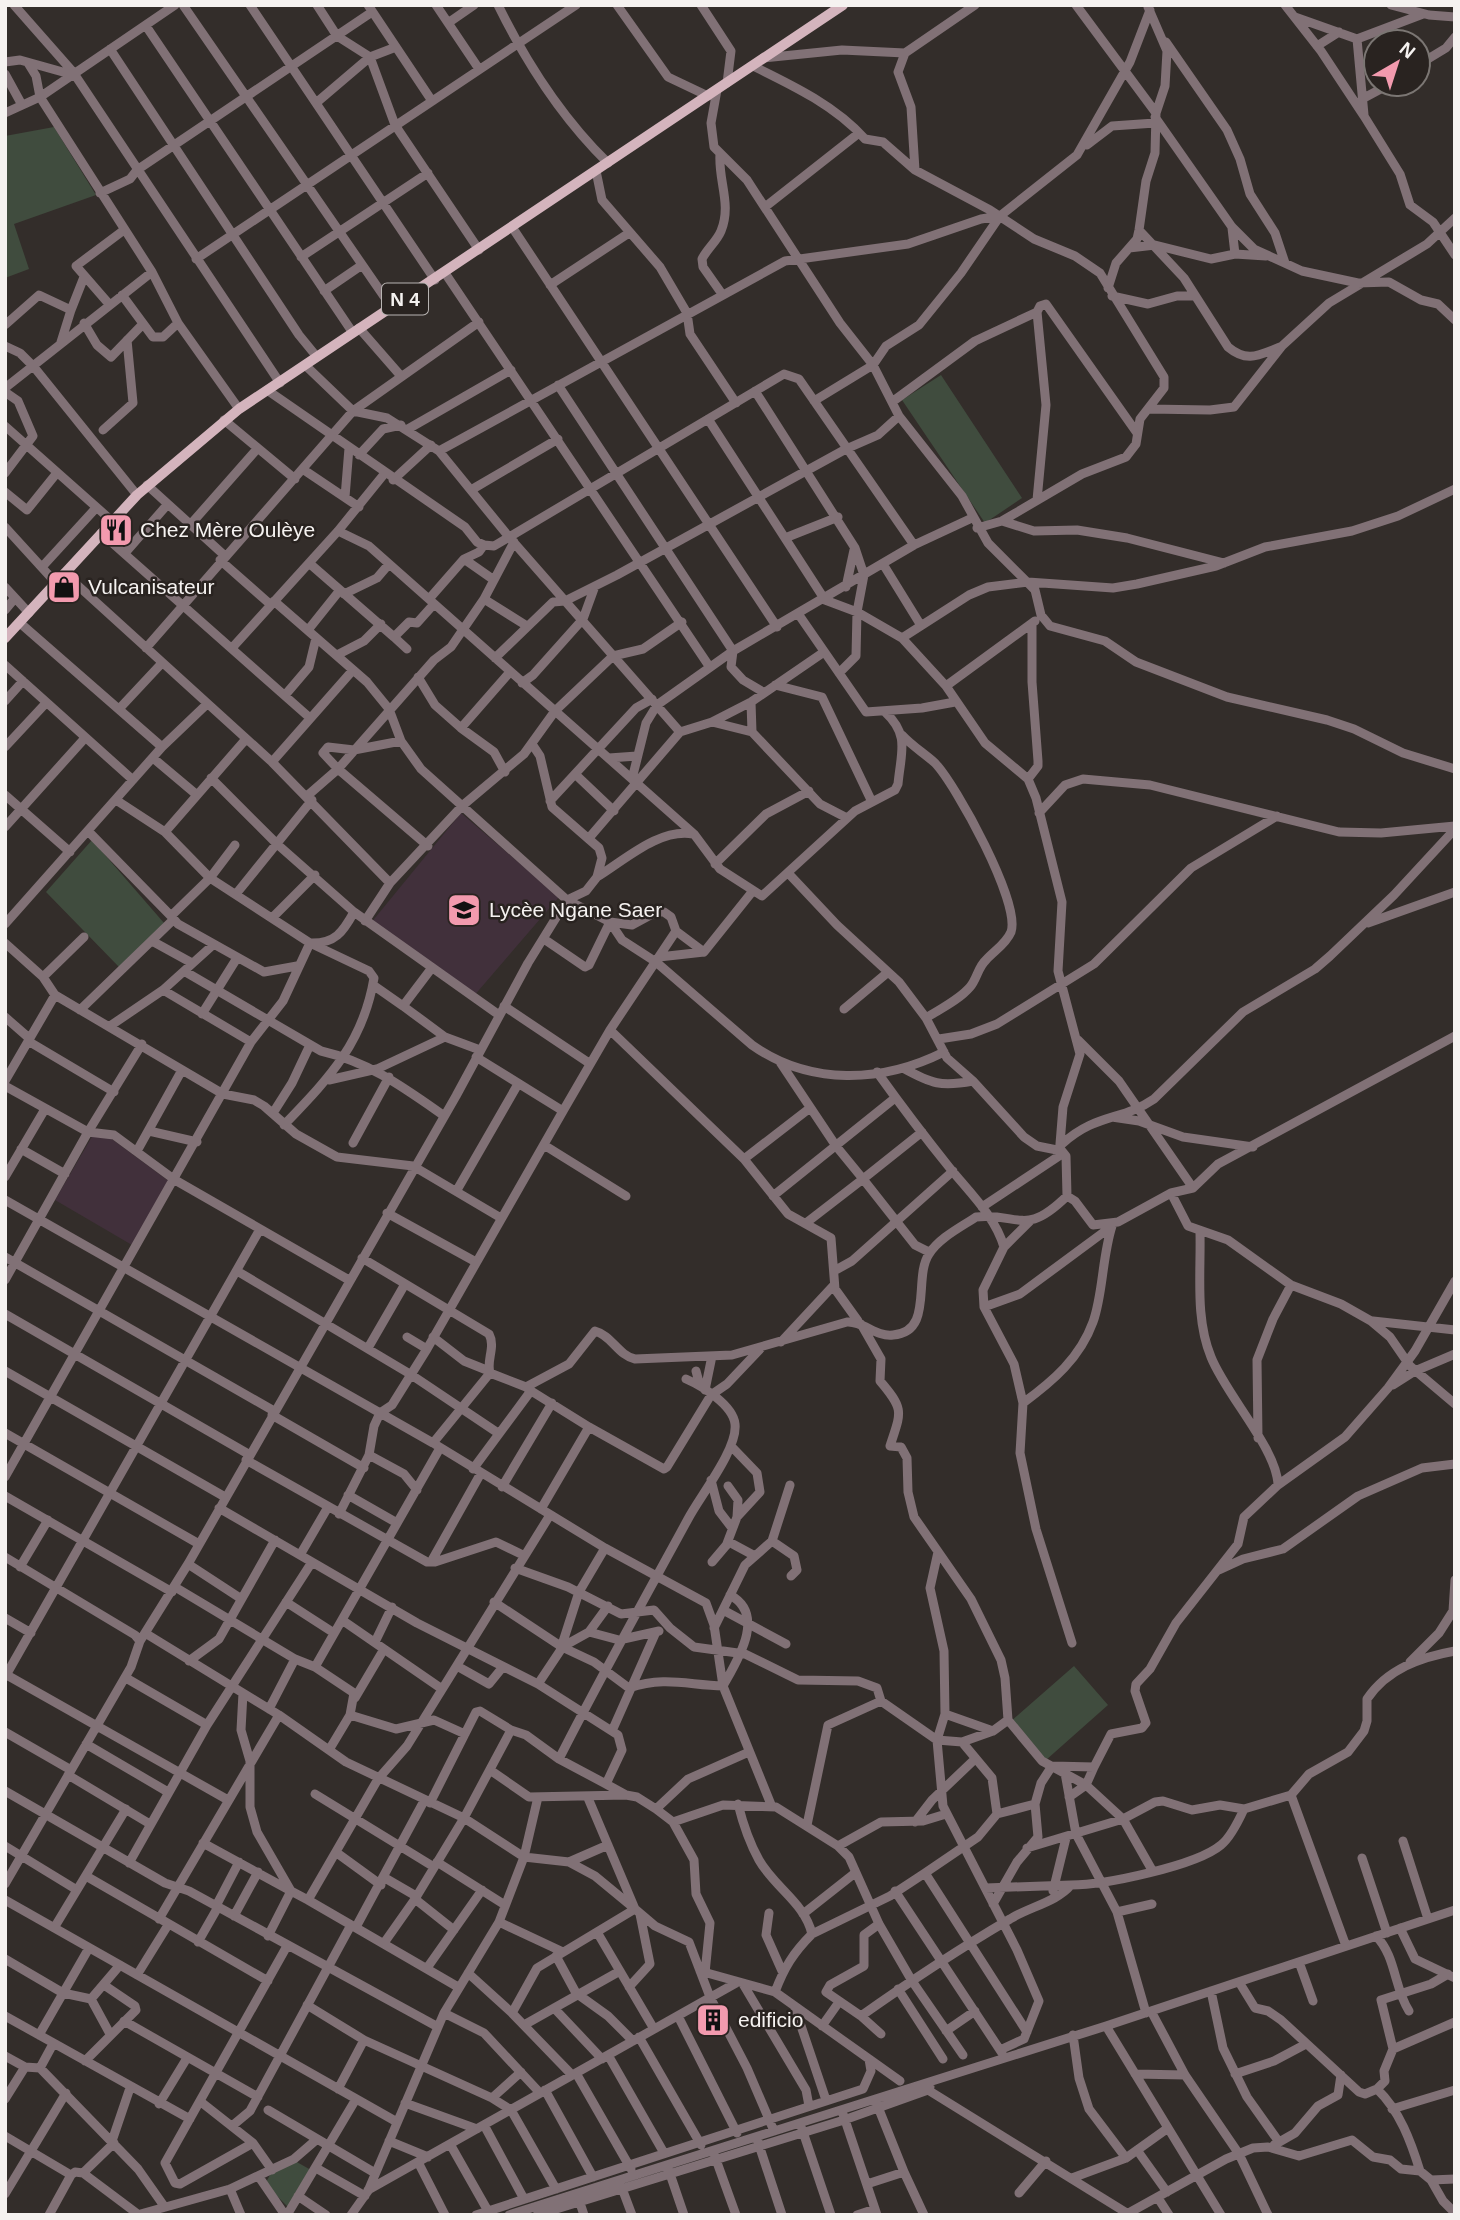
<svg xmlns="http://www.w3.org/2000/svg" width="1460" height="2220" font-family="Arial,sans-serif">
  <style>
    .education { fill: #41303b }
    .green { fill: #404c3e }
    .lines { fill: none; stroke-linecap: round; stroke-linejoin: round }
    .minor { stroke: #817176; stroke-width: 9 }
    .major { stroke: #d4b4bd; stroke-width: 10 }
    .labels { text-anchor: middle; stroke-width: 5; stroke-linejoin: round; paint-order: stroke }
    .shield { fill: #292320; stroke: #b8b4b2; stroke-width: 2 }
    .shield-label { font-size: 19px; font-weight: bold; fill: #f5f2f0 }
    .poi-label { font-size: 21px; fill: #f5f2f0; stroke: #292320; text-anchor: start }
  </style>
  <rect width="100%" height="100%" fill="#332d2a"/>
  <path class="education" d="M461,813L559,897L473,997L370,924Z
    M97,1128L170,1182L132,1245L55,1200Z"/>
  <path class="green" d="M54,127L96,195L14,224L29,269L5,278V136Z
    M941,375L1022,498L985,523L902,400Z
    M92,840L164,923L119,967L46,892Z
    M1074,1666L1108,1705L1046,1760L1011,1721Z
    M295,2161L311,2170L289,2208L265,2184L271,2173Z"/>
  <g class="lines">
    <path class="minor" d="M14,5L73,72L280,383
      M183,5L392,308
      M250,5L435,280
      M317,5L337,36L370,57L395,125L479,250
      M368,5L432,101
      M436,5L479,69
      M498,5C527,64 561,117 608,163
      M617,5L668,77L708,96
      M701,5L731,51L727,83
      M1076,5L1156,113
      M1285,5L1321,51L1364,116L1400,174L1410,205L1433,222L1455,255
      M1391,5L1429,15L1455,17
      M1295,17L1357,39L1423,14
      M448,23L474,5
      M146,26L353,333
      M1357,39L1364,115
      M1166,42L1227,130L1240,159L1250,194L1275,233L1285,263
      M1317,46L1339,32
      M110,49L299,335L317,357
      M763,58L842,50L905,53
      M5,62L20,60L70,74
      M28,63L36,76L40,97L152,272L178,323L239,409
      M1418,65L1446,48L1455,37
      M753,66C792,85 836,106 865,139L883,142L915,170L990,210L1034,239L1075,256L1100,273L1164,377V388L1140,419L1136,444L1126,457L1082,474L1002,521L977,528
      M5,74L22,105
      M717,90L711,123L714,147L747,180L840,323L873,365L899,416L962,496L988,543L1035,590L1041,615L1050,626L1105,641L1136,662L1227,697L1327,720L1354,729L1403,753L1455,769
      M1362,99L1390,84
      M316,103L370,57L396,47
      M5,113L40,97L175,5
      M1155,117L1232,227L1254,249L1302,271L1358,283L1389,282L1421,300L1438,304L1455,320
      M1087,145L1112,126L1155,123
      M720,154C718,181 732,204 721,231C717,241 707,249 702,259L703,267L722,294
      M915,170L911,107L898,72L905,53L975,5
      M596,171L602,200L660,267L687,313L690,334L736,403
      M100,193L130,179L137,170L372,12
      M765,207L859,133
      M512,227L777,627
      M1232,228L1235,254
      M1139,230L1184,278L1228,347C1247,363 1259,355 1280,347
      M1129,248L1155,245L1211,259L1235,254L1266,256
      M301,257L428,173
      M196,259L576,5
      M445,273L709,666
      M550,285L629,233
      M1108,288L1116,263L1137,239L1139,230L1146,181L1155,153L1156,113L1165,86L1167,51L1148,7
      M324,291L362,265
      M122,295L153,337H163L178,323
      M1112,296L1148,304L1177,296H1193
      M109,304L76,266L124,230
      M84,323L97,345L111,357L142,325
      M5,325L39,295L71,310L84,277
      M359,328L400,375
      M61,342L71,310
      M5,346L20,353L34,367L137,495
      M305,365L353,411L387,418L439,451L509,537L680,732
      M558,385L733,651L731,667L743,680L763,692
      M5,388L152,272
      M267,390L465,527L477,542L484,545
      M755,391L855,548L864,575L857,612L856,656L839,673
      M5,392L18,401L33,436L5,473
      M814,401L873,365L886,346L919,325L961,273L1000,216L1077,155L1130,62L1150,10
      M892,402L975,341L1037,312
      M1149,409L1210,410L1234,407L1282,346L1329,303L1427,244L1455,218
      M708,419L825,600L857,612L902,638L946,686L985,743L1028,779L1036,798L1062,902L1058,971L1080,1054L1063,1107L1059,1156L982,1207
      M224,420L295,479
      M5,426L112,521
      M408,429L511,370
      M103,430L133,403L127,340
      M439,451L785,261L908,244L981,219L1000,216
      M359,455L383,429L401,425
      M304,470L359,507
      M393,480L431,445
      M147,485L224,555
      M471,490L558,439
      M5,492L27,510L56,474
      M345,497L349,448
      M1037,500L1046,405L1037,312L1040,306L1046,304L1137,433
      M1002,521L1034,531L1077,530L1127,538L1224,563
      M190,525L257,449
      M5,527L56,583
      M338,531L369,546L694,834L720,869L762,896L855,811L895,790L898,784C901,752 910,735 885,712
      M101,533L310,718
      M785,538L838,517
      M125,553L167,505
      M464,559L494,580
      M220,560L271,605
      M309,563L394,637
      M883,564L920,624
      M42,567L96,508
      M64,573L272,762L390,883L365,921
      M5,587L29,613
      M846,587L854,550
      M344,594L377,578L389,564
      M429,599L464,559L479,552L484,545L494,546L784,374L799,379L914,545
      M484,599L527,626
      M274,601L367,682L389,709L401,741L421,769L567,900L610,922L632,925L656,912H664L671,917L676,931L704,952L752,892
      M5,610L15,598
      M799,615L866,712L922,708L955,702
      M20,623L162,747
      M308,630L340,590
      M902,638L969,595L988,587L1028,582L1113,588L1137,584L1216,566L1265,547L1352,531L1398,516L1455,489
      M146,648L353,411L479,322
      M232,648L338,531L385,473
      M407,649L394,637L409,622L417,623L434,604
      M337,655L364,641L381,624
      M495,658L553,602L565,601L617,575L846,449L878,435L899,416
      M5,665L133,780
      M418,677L435,705L461,728L510,672
      M522,683L533,675L583,619L595,586
      M775,685L822,697L872,802
      M946,686L1035,621
      M286,694L309,667L316,638
      M5,701L23,681
      M751,702L752,732
      M119,709L162,663
      M712,722L752,732L820,804L847,818
      M461,728L494,752L505,772
      M902,735C912,746 924,753 935,763C956,785 1021,903 1011,932C1006,944 994,951 986,960C978,967 977,979 970,987C959,1000 940,1009 926,1018
      M401,741L354,750L328,747L323,753L338,769L434,660L451,647L484,599L514,542
      M5,747L46,703
      M153,758L197,795
      M609,758L637,756
      M272,762L353,670
      M575,774L614,811
      M211,778L277,844L354,912
      M632,779L646,723L657,705L733,651L914,545L972,518
      M1028,779L1038,766V761L1032,682V624
      M5,795L70,852
      M307,796L338,769L428,846
      M116,800L165,832L210,878L310,943L369,971L374,978C363,1044 328,1079 284,1125
      M550,801L636,708L652,699
      M1039,813L1065,785L1083,779L1150,785L1339,832L1381,833L1455,826
      M5,827L85,738
      M88,831L171,916L210,878L235,845
      M165,832L246,739
      M589,838L680,732L712,722L751,702L824,652
      M715,864L766,814L809,791
      M789,874L837,925L899,982L926,1018L947,1058L973,1081L1024,1137L1037,1146L1062,1151L1066,1156L1067,1196
      M597,877C625,860 659,828 693,834
      M390,883L462,806L524,754L555,711L613,656L643,649L682,622
      M236,894L312,800
      M171,916L178,924L264,972L297,966
      M272,918L315,875
      M610,922L622,940L656,962L752,1045C810,1086 882,1083 944,1052
      M1368,923L1455,892
      M5,924L162,747L207,704
      M676,931L610,1030L744,1159L788,1214L831,1238L835,1289L858,1321
      M544,939L585,967L589,965L610,922
      M152,941L192,963
      M5,943L43,977L55,995L223,1094L254,1100L264,1106L296,1134L337,1157L413,1166L501,1218
      M659,957L704,952
      M184,971L321,1051C369,1062 403,1087 443,1115
      M43,977L84,937
      M373,985L403,1006L431,969
      M163,990L251,1042
      M403,1006L445,1037
      M504,1006L589,1063
      M844,1009L887,973
      M80,1010L174,919
      M202,1014L237,958
      M5,1017L29,1038
      M110,1026L163,990L214,944
      M939,1039L971,1034L997,1024L1094,964L1191,868L1277,816
      M1078,1040L1119,1081L1193,1188
      M28,1041L114,1092
      M780,1062L836,1146L863,1179L806,1223
      M903,1068C932,1084 941,1087 973,1081
      M877,1072C900,1104 924,1136 949,1167C969,1192 995,1216 1004,1247L983,1290L984,1307L1014,1364L1023,1403L1020,1453L1036,1529L1072,1643
      M329,1080L377,1069L445,1037L480,1050
      M5,1081L55,995
      M5,1086L88,1132L114,1135L175,1180L349,1280
      M563,1111L610,1030
      M273,1113L292,1083L310,1045
      M1112,1117L1139,1121L1183,1137L1253,1147
      M149,1131L197,1142
      M922,1132L863,1179L915,1245L929,1252
      M353,1143L389,1077
      M1062,1144C1096,1113 1122,1121 1154,1099L1243,1012L1315,969L1330,956L1394,895L1455,829
      M544,1145L626,1196
      M21,1149L65,1174
      M137,1151L182,1070
      M744,1159L810,1108
      M5,1177L45,1109
      M457,1190L518,1084
      M1171,1193L1188,1226L1228,1240L1291,1285L1341,1304L1371,1321L1390,1337L1410,1366L1455,1404
      M773,1196L895,1098
      M5,1200L433,1443L605,1548L706,1603L714,1625L723,1686L772,1807
      M387,1213L476,1262
      M1200,1233C1201,1274 1195,1318 1211,1357C1226,1395 1277,1449 1278,1485
      M1004,1247L1030,1221
      M5,1257L274,1411
      M362,1258L489,1334C496,1347 486,1360 490,1373
      M237,1271L410,1374L498,1433
      M834,1271L852,1261L953,1171
      M5,1280L88,1132L142,1044
      M984,1307L1020,1294L1112,1226
      M5,1314L250,1455
      M1373,1321L1455,1330
      M861,1324L881,1359L880,1381C905,1410 901,1412 890,1446L901,1447L907,1458L908,1492L914,1517L971,1599L1001,1660L1005,1678L1008,1720L1042,1761L1086,1785L1123,1819L1152,1870
      M407,1337L427,1349
      M433,1337L464,1361L489,1371
      M781,1342L834,1285
      M368,1348L405,1284
      M5,1371L225,1497
      M696,1371L700,1386
      M1393,1385L1415,1371L1455,1354
      M528,1389L589,1427
      M705,1390L712,1356
      M1023,1403C1053,1381 1080,1358 1093,1322C1103,1295 1102,1257 1112,1226
      M272,1415L364,1468
      M5,1433L199,1544
      M1258,1438L1257,1360L1273,1319L1291,1285
      M433,1443L490,1373L526,1387L569,1364L595,1331C611,1335 619,1356 635,1359L732,1355L847,1322C864,1321 875,1337 893,1335C934,1332 913,1278 929,1254C939,1238 961,1227 976,1217C1021,1213 1025,1237 1067,1196L1075,1201L1093,1225L1118,1222L1171,1193L1193,1188L1218,1164L1455,1036
      M369,1455L404,1474L417,1490
      M246,1460L427,1562H435L496,1542L523,1555
      M473,1469L530,1392
      M5,1477L251,1042L283,1001L310,943C335,944 343,932 354,912L499,1015
      M711,1480L719,1511L732,1528
      M728,1486L738,1500L737,1517
      M502,1487L552,1403
      M348,1495L397,1523
      M5,1496L172,1592
      M219,1508L417,1623L538,1684
      M541,1509L589,1427L664,1469L667,1467L711,1395L727,1384L761,1348
      M339,1514L369,1455L374,1426L380,1413L392,1405L427,1349L563,1111L476,1057
      M772,1541L790,1485
      M726,1546L737,1517L760,1492L757,1473L731,1446
      M605,1548L579,1592L560,1651L538,1684L618,1735L622,1750L606,1784L626,1795
      M938,1552L930,1588L944,1651L945,1714L937,1740L943,1806L1017,1950L1039,2001L1024,2039L1000,2050
      M300,1555L328,1507
      M5,1557L135,1635L140,1641L131,1667L5,1884
      M431,1562L481,1473
      M712,1562L729,1542L755,1556
      M188,1564L240,1598
      M20,1567L48,1520
      M515,1568L568,1587L621,1614L654,1610L670,1628L694,1647L745,1654L798,1680L858,1681L877,1688L881,1701L937,1740L962,1742L993,1731
      M1219,1570L1243,1559L1283,1549L1358,1496L1422,1468L1455,1464
      M175,1587L295,1659L315,1667L440,1448
      M286,1602L334,1633
      M494,1602L562,1647L594,1662L629,1688C665,1676 687,1685 723,1686C737,1661 767,1615 730,1595
      M723,1610L786,1644
      M5,1618L31,1633
      M342,1620L442,1689
      M714,1628L745,1565L772,1541L794,1556L797,1570L791,1576
      M589,1632L619,1640L659,1631
      M145,1633L279,1715L346,1762L464,1818L511,1730L480,1711L476,1712L430,1803
      M140,1641L188,1564L456,1096L528,963L567,900L586,891L597,877L602,858L599,848L552,807L540,756L532,744
      M375,1642L392,1607
      M562,1647L589,1632L608,1606
      M189,1661L219,1639L275,1540
      M1410,1662L1439,1633L1453,1611L1455,1580
      M457,1666L489,1684L502,1668
      M315,1667L354,1693L350,1715L396,1729L434,1720L465,1734
      M5,1674L228,1800
      M5,1677L259,1231
      M126,1678L207,1725
      M243,1693L241,1730L250,1761V1807L257,1832L291,1891
      M355,1698L384,1649
      M269,1709L295,1659
      M945,1714L993,1731L1008,1720
      M511,1730L526,1735L559,1759L606,1784
      M612,1731L656,1632
      M5,1732L71,1770
      M962,1742L992,1778L997,1814
      M86,1744L168,1792
      M329,1750L350,1715
      M559,1759C600,1678 645,1598 688,1519C700,1496 738,1449 735,1424C733,1405 702,1386 686,1379
      M490,1770L529,1797L626,1795L637,1797L656,1809L688,1779L749,1752
      M1065,1773L1076,1834L1117,1912L1146,2013
      M68,1775L150,1824
      M5,1791L165,1883L189,1891L438,2027
      M315,1794L434,1867
      M1291,1795L1346,1946
      M1069,1797L1086,1785L1094,1767
      M588,1798L635,1909L655,1926L689,1942L710,1997L747,2068L774,2131
      M656,1809L673,1822L694,1860L696,1894L710,1923L705,1973
      M673,1822L723,1805L776,1807L838,1846L849,1857L879,1924L912,1981L963,2055
      M915,1822L932,1800L975,1759
      M807,1825L828,1725L881,1701
      M1403,1841L1428,1919
      M203,1843L291,1891
      M5,1846L77,1890
      M838,1846L881,1822L923,1821L946,1814
      M1027,1848L1123,1819L1155,1802L1163,1801L1192,1810L1220,1805L1244,1809
      M337,1853L381,1885
      M1362,1858L1387,1933
      M437,1862L505,1905
      M569,1862L608,1845
      M129,1863L207,1725L312,1562
      M925,1873L1027,2032
      M86,1876L268,1981
      M385,1878L416,1896
      M986,1888L1071,1885
      M895,1891L1002,2053
      M1053,1891L1066,1838
      M5,1900L397,2122
      M308,1900L458,1987
      M993,1904L1017,1862L1038,1837L1035,1804
      M216,1906L239,1862
      M1117,1912L1152,1904
      M769,1913L766,1935L782,1971
      M803,1914L855,1873
      M234,1916L258,1872
      M159,1919L279,1715
      M499,1922L563,1952
      M356,1927L424,1801
      M54,1928L126,1809
      M1400,1928L1415,1959L1455,1978
      M454,1930L415,1899L464,1818L524,1857L569,1862L595,1876L635,1909L537,1968L512,2013
      M597,1932L654,2029
      M812,1934L890,1896L925,1873L978,1837L997,1814L1035,1804L1041,1783L1052,1766L1094,1767L1111,1734L1142,1728L1146,1723L1135,1691L1136,1684L1150,1669L1176,1623L1238,1544L1244,1517L1278,1485L1345,1437L1388,1388L1415,1351L1455,1281
      M268,1936L291,1891L308,1900L378,1779L407,1746L550,1515
      M1376,1936C1396,1956 1394,1988 1409,2011
      M198,1942L218,1907
      M384,1943L415,1899
      M556,1956L576,1993L608,2016L633,2041
      M5,1959L63,1993L91,1999L110,2034
      M1299,1962L1313,2001
      M427,1968L482,1890
      M700,1971L775,1992C784,1968 793,1953 812,1934C805,1903 774,1887 759,1860C749,1842 743,1824 738,1804
      M468,1973L512,2013L572,2075
      M137,1975L168,1925
      M1239,1982L1255,2008L1268,2011L1281,2020L1359,2092L1365,2094L1377,2089C1400,2111 1411,2142 1420,2171
      M743,1984L806,2090L809,2106
      M629,1987L650,1964L640,1914
      M898,1989L943,2059
      M1211,1991L1223,2048L1247,2097L1279,2142
      M775,1992L900,2081
      M91,1999L120,1965
      M307,2005L364,2040L492,2098L511,2110L556,2189
      M554,2008L602,2059
      M795,2008L826,2100
      M1151,2011L1185,2075L1239,2154L1268,2215
      M444,2013L484,2033L540,2093
      M5,2016L190,2119
      M678,2016L737,2133
      M861,2016L826,1992L830,1985L864,1966V1935L879,1924
      M124,2021L258,2097
      M524,2025L620,1971
      M822,2026L839,2002
      M1106,2026L1221,2215
      M946,2031L975,2011
      M881,2034L861,2016C909,1982 959,1949 1010,1919C1029,1907 1057,1902 1071,1885C1104,1885 1196,1866 1221,1845C1231,1837 1239,1820 1244,1809L1291,1795L1309,1774L1348,1752L1364,1731L1367,1721V1699C1387,1669 1421,1657 1455,1651
      M39,2035L89,1948
      M1073,2035L1079,2078L1089,2109L1126,2158L1168,2128
      M639,2037L701,2145
      M1393,2049L1455,2022
      M608,2055L664,2153
      M5,2056L25,2067L40,2068L53,2044
      M85,2061L136,2010L135,2006L104,1985
      M40,2068L138,2169L164,2206
      M576,2073L631,2169
      M1135,2074L1185,2075
      M1235,2074L1274,2061L1306,2044
      M930,2087L928,2090L1130,2215
      M338,2089L364,2040
      M1377,2089L1385,2081L1384,2071L1393,2049L1381,2000L1431,1984L1448,1974
      M545,2090L593,2177
      M492,2098L521,2072
      M5,2099L25,2067
      M201,2102L253,2143L272,2170
      M876,2102L904,2172
      M405,2103L477,2129
      M159,2104L187,2058
      M1392,2109L1455,2090
      M268,2110L375,2173
      M843,2114L877,2215
      M484,2125L524,2199
      M232,2126L250,2111L351,1925
      M802,2129L831,2215
      M5,2136L71,2175
      M112,2141L130,2088
      M389,2141L428,2157
      M758,2142L782,2215
      M253,2143L180,2184L175,2183L165,2163L287,1946
      M450,2144L488,2211
      M1274,2145L1295,2133L1318,2106L1338,2095L1341,2075
      M1137,2150L1167,2192
      M714,2154L736,2215
      M418,2162L445,2215
      M316,2168L365,2196
      M668,2168L684,2215
      M83,2173L139,2215
      M259,2177L285,2215
      M1072,2178L1126,2158
      M1431,2180L1443,2201L1455,2213
      M620,2183L632,2215
      M867,2184L904,2172L924,2215
      M230,2189L241,2215
      M368,2190L736,1983
      M1019,2193L1046,2161
      M5,2194L66,2093
      M298,2196L326,2215
      M578,2197L584,2215
      M1158,2198L1169,2215
      M49,2215L71,2175L75,2172L83,2173L114,2143
      M137,2215L230,2189L294,2159L316,2140
      M287,2215L356,2099
      M351,2215L368,2191L444,2013L499,1922L524,1857L538,1797
      M476,2215L863,2089L871,2071L869,2059
      M509,2215L1106,2026L1455,1910
      M537,2215L844,2120L928,2090
      M857,2215L875,2209
      M1125,2215L1226,2159L1253,2148L1268,2147L1299,2156L1352,2140L1373,2157L1390,2160L1401,2169L1420,2171L1431,2180L1455,2179"/>
    <path class="major" d="M5,638L137,495L239,409L843,5"/>
  </g>
  <defs>
    <g id="restaurant-square" transform="scale(1.75)"><rect x="-9" y="-9" width="18" height="18" rx="4" fill="#f29aae" stroke="#292320"/><path d="M-5-6h1v4h1v-4h1v4h1v-4h1v5L-1.5 .5V6h-2V.5L-5-1ZM5-6V6H3V1.5H1.5Q1.5-4 5-6Z" fill="#111"/></g>
    <g id="shop-square" transform="scale(1.75)"><rect x="-9" y="-9" width="18" height="18" rx="4" fill="#f29aae" stroke="#292320"/><path d="M-5-2.5h2.3a2.7 3.5 0 0 1 5.4 0H5L5.5 6h-11ZM-1.5-2.5h3a1.5 2.3 0 0 0-3 0Z" fill="#111"/></g>
    <g id="school-square" transform="scale(1.75)"><rect x="-9" y="-9" width="18" height="18" rx="4" fill="#f29aae" stroke="#292320"/><path d="M0-5L7-2L0 1L-7-2ZM-4 1L0 2.5L4 1V4Q0 6-4 4Z" fill="#111"/></g>
    <g id="building-square" transform="scale(1.75)"><rect x="-9" y="-9" width="18" height="18" rx="4" fill="#f29aae" stroke="#292320"/><path d="M-4-6H4V6H1V3H-1V6H-4ZM-2.5-4.3h1.7v1.8h-1.7ZM.8-4.3h1.7v1.8H.8ZM-2.5-1h1.7V.8h-1.7ZM.8-1h1.7V.8H.8Z" fill="#111"/></g>
  </defs>
  <g fill-rule="evenodd">
    <use href="#restaurant-square" x="116" y="530"/>
    <use href="#shop-square" x="64" y="587"/>
    <use href="#school-square" x="464" y="910"/>
    <use href="#building-square" x="713" y="2020"/>
  </g>
  <g class="labels">
    <rect class="shield" x="382" y="283.5" width="46" height="31" rx="5"/>
    <g class="shield-label">
      <text x="405" y="306">N 4</text>
    </g>
    <g class="poi-label">
      <text x="140" y="537">Chez Mère Oulèye</text>
      <text x="88" y="594">Vulcanisateur</text>
      <text x="489" y="917">Lycèe Ngane Saer</text>
      <text x="738" y="2027">edificio</text>
    </g>
  </g>
  <rect width="1460" height="2220" fill="none" stroke="#f5f2f0" stroke-width="14"/>
  <g transform="translate(1397 63) rotate(39)"><circle r="33" fill="#292320" stroke="#7b7673" stroke-width="2"/>
  <path d="M0-5L12 26L0 18L-12 26Z" fill="#f29aae"/>
  <text y="-10" font-size="19" font-weight="bold" text-anchor="middle" fill="#f5f2f0">N</text>
  </g>
</svg>
